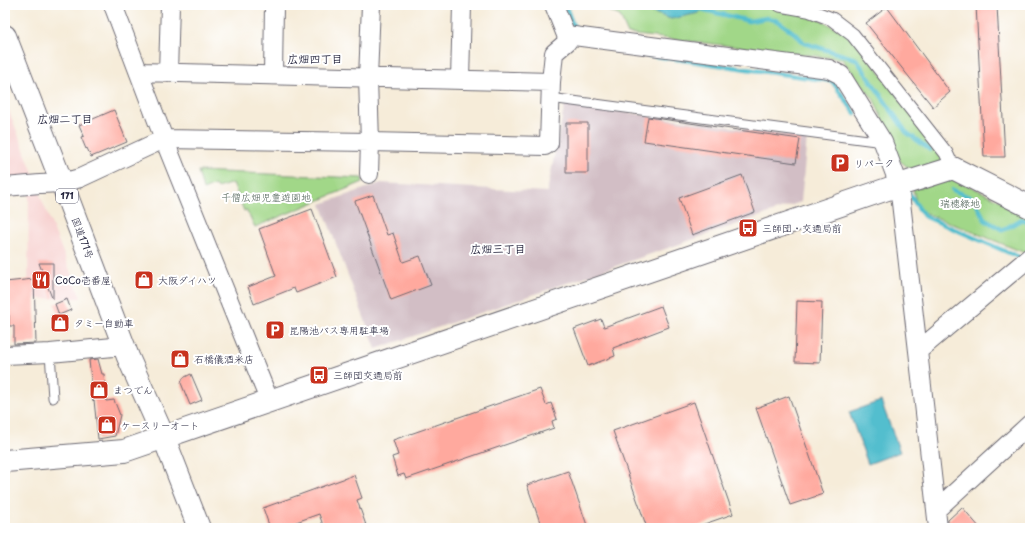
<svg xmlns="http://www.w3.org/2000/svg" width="1035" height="533" font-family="'Playpen Sans','Klee One',sans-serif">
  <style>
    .built { fill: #f7d0cf }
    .industrial { fill: #d2bec5 }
    .green { fill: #a1d788; stroke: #627c62 }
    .water { fill: #53bece; stroke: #3a7084 }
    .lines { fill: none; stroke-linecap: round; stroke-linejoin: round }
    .stream { stroke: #53bece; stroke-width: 4.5 }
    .building { fill: #ffa99e }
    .service-casing { stroke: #6c6972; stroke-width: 11 }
    .pedestrian-casing { stroke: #6c6972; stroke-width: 15 }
    .minor-casing { stroke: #6c6972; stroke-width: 20 }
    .tertiary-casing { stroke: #6c6972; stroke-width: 24 }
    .trunk-casing { stroke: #6c6972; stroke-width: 24 }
    .service { stroke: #fff; stroke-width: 9 }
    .pedestrian { stroke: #fff; stroke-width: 13 }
    .minor { stroke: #fff; stroke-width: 18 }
    .tertiary { stroke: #fff; stroke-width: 22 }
    .trunk { stroke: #fff; stroke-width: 22 }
    .labels { text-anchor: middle; stroke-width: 4; stroke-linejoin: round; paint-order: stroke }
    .shield { fill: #fff; stroke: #646476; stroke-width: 1 }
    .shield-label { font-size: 9px; font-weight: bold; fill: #22223b }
    .poi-label { font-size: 10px; fill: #22223b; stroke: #fff; text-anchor: start }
    .park-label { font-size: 10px; fill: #4e6156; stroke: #fff }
    .street-label { font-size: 10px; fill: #22223b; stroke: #fff }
    .neighbourhood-label { font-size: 11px; font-weight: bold; fill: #22223b; stroke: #fff }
  </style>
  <rect width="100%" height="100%" fill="#fff"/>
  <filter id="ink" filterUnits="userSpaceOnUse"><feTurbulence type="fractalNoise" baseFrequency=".025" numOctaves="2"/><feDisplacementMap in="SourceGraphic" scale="8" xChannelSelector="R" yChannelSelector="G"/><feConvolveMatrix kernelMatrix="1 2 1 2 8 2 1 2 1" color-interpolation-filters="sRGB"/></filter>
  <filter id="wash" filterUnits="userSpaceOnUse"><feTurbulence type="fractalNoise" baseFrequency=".012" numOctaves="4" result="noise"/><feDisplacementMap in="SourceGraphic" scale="16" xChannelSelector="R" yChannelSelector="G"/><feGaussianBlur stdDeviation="0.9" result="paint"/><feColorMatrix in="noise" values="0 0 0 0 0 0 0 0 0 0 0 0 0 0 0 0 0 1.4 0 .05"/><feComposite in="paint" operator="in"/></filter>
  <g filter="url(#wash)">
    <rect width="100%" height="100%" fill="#f6ecd9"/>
    <path class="built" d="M5,101L35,178L5,181Z
      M29,190H38L81,298L28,299Z"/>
    <path class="industrial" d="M565,104L807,137L801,202L376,349L321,204L381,183L547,192Z"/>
    <path class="green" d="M595,5H766L807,13L853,37L947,161L910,169L900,161L874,100L842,59L628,34L620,16Z
      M198,171L362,178L363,182L255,227L246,210L244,211L233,183L217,188L215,185L203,190Z
      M955,179L1030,215V255L918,210L913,189Z"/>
    <path class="water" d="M640,5H701L703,6L699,13L671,19L651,12Z
      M881,401L900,452L868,464L849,412Z"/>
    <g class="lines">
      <path class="stream" d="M565,5L576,33
        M685,5L749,21L767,18L778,21L797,35L804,43L856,59L906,132L930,150
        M640,54L832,81L855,113
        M906,189L924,216L1021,258
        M953,190L974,199L985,220L1003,230L1022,219L1030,223"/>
    </g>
    <g id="blocks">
      <path class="building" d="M976,5H997L1005,157H984Z
        M887,7L950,92L933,107L866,23Z
        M114,110L127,142L91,157L87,148L86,149L81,137L84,136L79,125Z
        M648,117L800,139L796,163L644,141Z
        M566,123H588V173H566Z
        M742,175L755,212L692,235L679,198Z
        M373,195L387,235L393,233L403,262L420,256L431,285L391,300L355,201Z
        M312,209L337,277L296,293L294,288L254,304L248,287L276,276L259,229Z
        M39,263H53V298H52Z
        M34,279L36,343L14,344V326H9V315H5V282Z
        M67,299L71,310L59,315L55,304Z
        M797,301L822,302L820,363L795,362Z
        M661,306L669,327L613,348L615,356L588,366L574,329L601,319L604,327Z
        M98,359L102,374H104L106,401L114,400L120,415L115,436L98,439L94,400L93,401L89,360Z
        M191,374L202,400L190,405L181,383L183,378Z
        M540,389L546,405L551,403L557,419L552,421L554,428L406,479L404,474L398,476L392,457L398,455L393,440Z
        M789,396L823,494L790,505L756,408Z
        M694,402L733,514L693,528H647L613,431Z
        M568,471L588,528H542L527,485Z
        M354,475L362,498L357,500L367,528H324L319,514L279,528H270L263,508Z
        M962,507L980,528H948V520Z"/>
    </g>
  </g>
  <g filter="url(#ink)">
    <use href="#blocks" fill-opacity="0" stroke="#6c6972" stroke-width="1"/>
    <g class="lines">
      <g class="service-casing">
        <path id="service" d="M550,98L883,142
          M50,353L53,398"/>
      </g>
      <g class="pedestrian-casing">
        <path id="pedestrian" d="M780,5L808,10L832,19L853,35L946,153L953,168"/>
      </g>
      <g class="minor-casing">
        <path id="minor" d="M113,5L164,139L269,400
          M554,5L566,35L829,69L841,75L883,142L899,185L918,351
          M139,72L551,82L554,53L567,42L566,35
          M168,73L170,5
          M273,75L274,5
          M460,79L462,5
          M369,174L370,142L368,78L371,5
          M5,187L40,184L62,183L80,178L164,139L370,142L545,146L549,143L551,82
          M5,355L50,353L124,346
          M936,510L918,351L1030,257
          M938,528L936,510L1030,424"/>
      </g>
      <g class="tertiary-casing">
        <path id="tertiary" d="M5,461L124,451L899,185L953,168L1030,207"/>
      </g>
      <g class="trunk-casing">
        <path id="trunk" d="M5,36L62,183L128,357L164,438L199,528"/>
      </g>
      <use href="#service" class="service"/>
      <use href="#pedestrian" class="pedestrian"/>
      <use href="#minor" class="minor"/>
      <use href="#tertiary" class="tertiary"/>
      <use href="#trunk" class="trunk"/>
    </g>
  </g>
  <defs>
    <g id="parking-square" transform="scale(1)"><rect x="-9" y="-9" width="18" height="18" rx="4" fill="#c8321e" stroke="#fff"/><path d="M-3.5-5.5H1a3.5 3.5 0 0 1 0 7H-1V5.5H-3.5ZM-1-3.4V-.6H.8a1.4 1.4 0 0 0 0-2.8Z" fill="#fff"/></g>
    <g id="bus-square" transform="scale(1)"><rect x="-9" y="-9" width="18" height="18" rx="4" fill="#c8321e" stroke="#fff"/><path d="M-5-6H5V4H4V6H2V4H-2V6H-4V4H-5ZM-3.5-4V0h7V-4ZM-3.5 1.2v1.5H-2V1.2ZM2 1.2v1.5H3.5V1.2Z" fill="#fff"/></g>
    <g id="restaurant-square" transform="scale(1)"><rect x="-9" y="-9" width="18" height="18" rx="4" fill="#c8321e" stroke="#fff"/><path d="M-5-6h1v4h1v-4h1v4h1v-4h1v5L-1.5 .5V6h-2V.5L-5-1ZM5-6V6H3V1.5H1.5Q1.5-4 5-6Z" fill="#fff"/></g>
    <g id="shop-square" transform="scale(1)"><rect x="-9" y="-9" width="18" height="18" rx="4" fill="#c8321e" stroke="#fff"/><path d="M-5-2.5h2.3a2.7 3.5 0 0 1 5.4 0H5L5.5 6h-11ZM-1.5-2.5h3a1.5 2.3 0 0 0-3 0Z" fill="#fff"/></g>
  </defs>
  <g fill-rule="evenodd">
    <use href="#parking-square" x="840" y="163"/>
    <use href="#bus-square" x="748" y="228"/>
    <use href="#restaurant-square" x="41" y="280"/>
    <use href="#shop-square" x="144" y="280"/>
    <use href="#shop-square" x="60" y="323"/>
    <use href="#parking-square" x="275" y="330"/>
    <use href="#shop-square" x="180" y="359"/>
    <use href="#bus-square" x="319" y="375"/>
    <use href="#shop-square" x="99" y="390"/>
    <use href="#shop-square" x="107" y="425"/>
  </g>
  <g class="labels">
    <rect class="shield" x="56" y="189" width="22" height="14" rx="3"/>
    <g class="shield-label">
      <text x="67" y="199">171</text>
    </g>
    <g class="poi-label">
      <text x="854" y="167">リパーク</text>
      <text x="762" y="232">三師団・交通局前</text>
      <text x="55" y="284">CoCo壱番屋</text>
      <text x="158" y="284">大阪ダイハツ</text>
      <text x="74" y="327">タミー自動車</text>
      <text x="289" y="334">昆陽池バス専用駐車場</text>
      <text x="194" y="363">石橋儀酒米店</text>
      <text x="333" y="379">三師団交通局前</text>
      <text x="113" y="394">まつでん</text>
      <text x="121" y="429">ケースリーオート</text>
    </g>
    <g class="park-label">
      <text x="266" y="201">千僧広畑児童遊園地</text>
      <text x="960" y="207">瑞穂緑地</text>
    </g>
    <g class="street-label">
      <text transform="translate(83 238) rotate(69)" y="4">国道171号</text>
    </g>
    <g class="neighbourhood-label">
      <text x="315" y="63">広畑四丁目</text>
      <text x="65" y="123">広畑二丁目</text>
      <text x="498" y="253">広畑三丁目</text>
    </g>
  </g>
  <rect width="1035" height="533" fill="none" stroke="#fff" stroke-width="20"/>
</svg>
